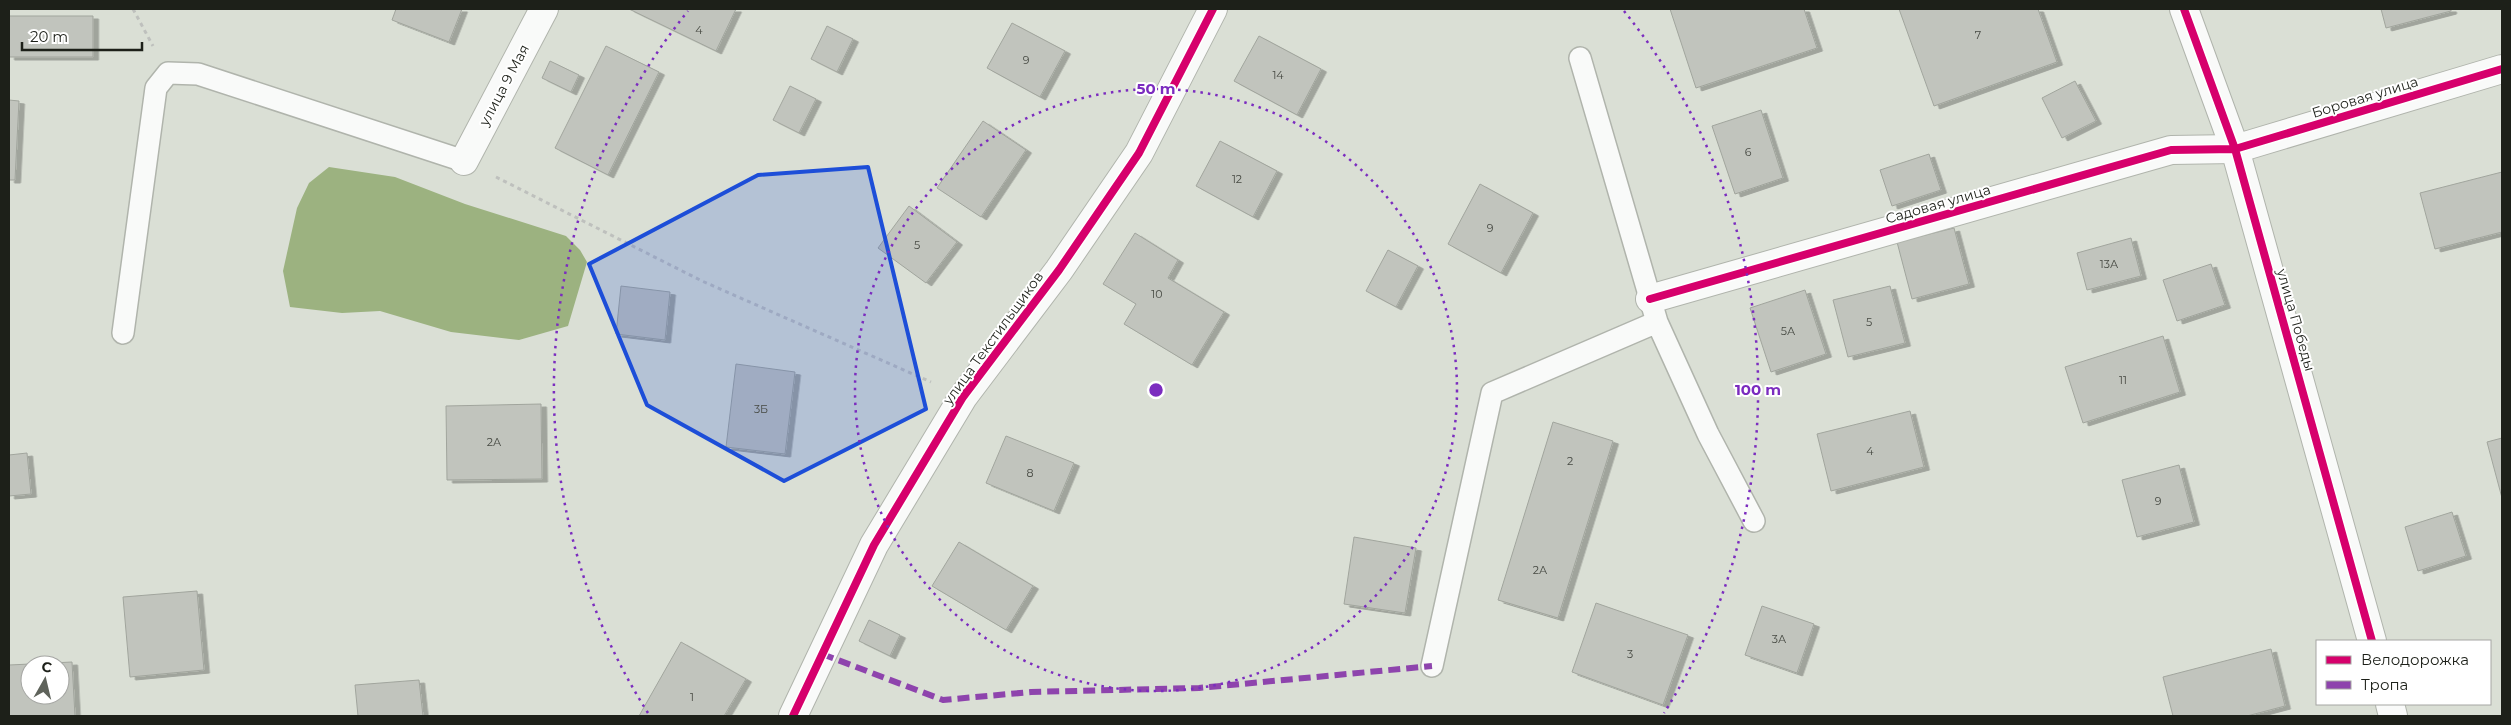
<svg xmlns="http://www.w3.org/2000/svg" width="2511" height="725" font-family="Montserrat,sans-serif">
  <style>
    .water { fill: #9cb280 }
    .building { fill: #c1c4bd; stroke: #a1a59d; fill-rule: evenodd; filter: url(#shadow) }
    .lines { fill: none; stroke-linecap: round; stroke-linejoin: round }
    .service-casing { stroke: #b0b4ac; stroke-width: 24 }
    .minor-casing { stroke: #b0b4ac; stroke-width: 30 }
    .tertiary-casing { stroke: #b0b4ac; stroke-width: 30 }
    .path { stroke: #bec0bd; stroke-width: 3; stroke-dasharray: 4 4; stroke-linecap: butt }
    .service { stroke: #f9faf9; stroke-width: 21 }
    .minor { stroke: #f9faf9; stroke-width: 28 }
    .tertiary { stroke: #f9faf9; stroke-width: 28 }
    .quiet { stroke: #8e44ad; stroke-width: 6; stroke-dasharray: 12 6; stroke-linecap: butt }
    .cycleway-casing { stroke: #fff; stroke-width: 11 }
    .cycleway { stroke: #d6006c; stroke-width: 8 }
    .marked { fill: #1d4ed8; fill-opacity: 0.2; stroke: #1d4ed8; stroke-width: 4; stroke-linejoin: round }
    .ring { fill: none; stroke: #7b2cbf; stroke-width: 2.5; stroke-dasharray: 2.5 5 }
    .labels { text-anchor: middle; stroke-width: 4; stroke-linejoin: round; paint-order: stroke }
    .number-label { font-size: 11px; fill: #464942 }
    .street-label { font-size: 14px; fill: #1d2019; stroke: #fff }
    .centre { fill: #7b2cbf; stroke: #fff; stroke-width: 2.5 }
    .ring-label { font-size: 15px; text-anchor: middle; font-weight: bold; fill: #7b2cbf; stroke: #fff; stroke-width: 4; stroke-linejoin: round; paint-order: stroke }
  </style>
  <defs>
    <filter id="shadow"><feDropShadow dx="5.5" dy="3" stdDeviation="0" flood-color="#0004"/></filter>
  </defs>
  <rect width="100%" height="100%" fill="#dadfd5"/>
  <path class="water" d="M329,167L395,177L465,204L566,236L580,250L587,262L568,326L519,340L451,332L380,311L342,313L290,307L283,271L297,208L309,183Z"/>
  <path class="building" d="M396,9H462L449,42L392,20Z
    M629,9H736L716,51Z
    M1670,9H1804L1817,48L1696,88Z
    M1899,9H2038L2057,62L1934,106Z
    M2381,9H2451V11L2386,28Z
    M9,16H93V57H9Z
    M1012,23L1065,51L1040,97L987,68Z
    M827,26L853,39L837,72L811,59Z
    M1259,36L1321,69L1297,115L1234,81Z
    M606,46L659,72L608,175L555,148Z
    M550,61L579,75L571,92L542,78Z
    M2075,81L2096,121L2062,138L2042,98Z
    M790,86L816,99L799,133L773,120Z
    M9,100L19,101L15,180H9Z
    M1761,110L1783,178L1735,194L1712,126Z
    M983,121L1026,150L981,217L937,188Z
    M1220,141L1277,171L1253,217L1196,186Z
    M1929,154L1941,190L1892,206L1880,170Z
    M2502,172V232L2435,249L2420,193Z
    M1480,184L1533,213L1501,273L1448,244Z
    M909,206L957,242L926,283L878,248Z
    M1954,228L1969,284L1912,299L1897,242Z
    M1135,233L1178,260L1168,278L1224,312L1192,365L1124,324L1136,304L1103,284Z
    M2131,238L2141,276L2087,290L2077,253Z
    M1388,250L1418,266L1396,307L1366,291Z
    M2211,264L2225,305L2177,321L2163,280Z
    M621,286L670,292L665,340L616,334Z
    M1890,286L1905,343L1848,357L1833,300Z
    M1805,290L1826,354L1771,372L1750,308Z
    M2163,336L2180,392L2083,423L2065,367Z
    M736,364L795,372L785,454L726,447Z
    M541,404L542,479L447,480L446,406Z
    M1910,411L1924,467L1831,491L1817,434Z
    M1553,422L1613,441L1558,618L1498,600Z
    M1006,436L1074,463L1054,511L986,483Z
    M2502,438V498L2487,442Z
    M27,453L31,494L9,496V455Z
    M2179,465L2194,522L2137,537L2122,480Z
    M2452,512L2466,556L2418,571L2405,527Z
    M1354,537L1416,548L1405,613L1344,604Z
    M959,542L1033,586L1006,630L932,586Z
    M197,591L204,670L130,677L123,597Z
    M1596,603L1688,635L1663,705L1572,672Z
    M1762,606L1814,624L1797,673L1745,655Z
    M869,620L900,635L890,656L859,641Z
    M681,642L746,679L724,716H639Z
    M2271,649L2285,706L2247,716H2173L2163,677Z
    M72,662L75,716H9V665ZM30,665H60V695H30Z
    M419,680L423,716H358L355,685Z"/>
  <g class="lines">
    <g class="service-casing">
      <path id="service" d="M1580,58L1657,322L1708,434L1754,521
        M123,333L156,88L168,73L198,74L464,161
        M1432,666L1492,393L1657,322"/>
    </g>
    <g class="minor-casing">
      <path id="minor" d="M464,161L544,9
        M1650,299L2171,150L2235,149L2502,69
        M793,716L874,545L963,397L1059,270L1139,153L1213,9"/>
    </g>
    <g class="tertiary-casing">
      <path id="tertiary" d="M2184,9L2235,149L2372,641
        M2390,704L2393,716"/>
    </g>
    <path class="path" d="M133,9L153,46
      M496,177L702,281L931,382"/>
    <use href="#service" class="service"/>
    <use href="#minor" class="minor"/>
    <use href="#tertiary" class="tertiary"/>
    <path class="quiet" d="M822,654L943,700L1031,692L1199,688L1432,666"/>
    <g class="cycleway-casing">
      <path id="cycleway" d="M2184,9L2235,149L2372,641
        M1650,299L2171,150L2235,149L2502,69
        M793,716L874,545L963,397L1059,270L1139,153L1213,9"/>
    </g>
    <use href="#cycleway" class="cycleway"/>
  </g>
  <path class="marked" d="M868,167L926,409L784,481L647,405L589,264L758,175Z"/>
  <g class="ring">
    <circle cx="1156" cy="390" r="301"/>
    <path d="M648 713A602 602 0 0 1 688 11M1624 11A602 602 0 0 1 1664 713"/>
  </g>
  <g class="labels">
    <g class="number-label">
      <text x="699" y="34">4</text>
      <text x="1978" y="39">7</text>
      <text x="1026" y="64">9</text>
      <text x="1278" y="79">14</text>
      <text x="1748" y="156">6</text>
      <text x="1237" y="183">12</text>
      <text x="1490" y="232">9</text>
      <text x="917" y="249">5</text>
      <text x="2109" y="268">13А</text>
      <text x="1157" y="298">10</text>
      <text x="1869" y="326">5</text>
      <text x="1788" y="335">5А</text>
      <text x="2123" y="384">11</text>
      <text x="761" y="413">3Б</text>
      <text x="494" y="446">2А</text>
      <text x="1870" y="455">4</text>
      <text x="1570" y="465">2</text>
      <text x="1030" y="477">8</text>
      <text x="2158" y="505">9</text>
      <text x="1540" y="574">2А</text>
      <text x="1779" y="643">3А</text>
      <text x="1630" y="658">3</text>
      <text x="692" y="701">1</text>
    </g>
    <g class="street-label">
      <text transform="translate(504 85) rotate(-62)" y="5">улица 9 Мая</text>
      <text transform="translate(2365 97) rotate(-17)" y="5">Боровая улица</text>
      <text transform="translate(1938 204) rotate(-16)" y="5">Садовая улица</text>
      <text transform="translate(2296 320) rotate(74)" y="5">улица Победы</text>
      <text transform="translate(993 338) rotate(-54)" y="5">улица Текстильщиков</text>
    </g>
  </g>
  <circle cx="1156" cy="390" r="8" class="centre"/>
  <g class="ring-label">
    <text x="1156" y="94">50 m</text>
    <text x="1758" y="395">100 m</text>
  </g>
  <rect width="2511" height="725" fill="none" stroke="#1d2019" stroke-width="20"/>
  <rect x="2316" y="640" width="175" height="65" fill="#ffffff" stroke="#a5a6a3"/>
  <rect x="2326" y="656" width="25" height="8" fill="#d6006c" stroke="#a5a6a3"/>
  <text x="2361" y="665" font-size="15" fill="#1d2019">Велодорожка</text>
  <rect x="2326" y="681" width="25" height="8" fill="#8e44ad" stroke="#a5a6a3"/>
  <text x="2361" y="690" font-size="15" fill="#1d2019">Тропа</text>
  <g transform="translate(45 680) rotate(8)"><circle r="24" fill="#ffffff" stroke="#a5a6a3"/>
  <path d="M0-4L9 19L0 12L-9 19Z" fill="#5f635b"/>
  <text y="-8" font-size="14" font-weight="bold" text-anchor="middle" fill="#1d2019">С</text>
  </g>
  <path d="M22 42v8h120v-8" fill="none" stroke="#1d2019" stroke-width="2.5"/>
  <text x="30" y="42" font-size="15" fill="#1d2019" stroke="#ffffff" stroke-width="4" paint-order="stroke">20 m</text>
</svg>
